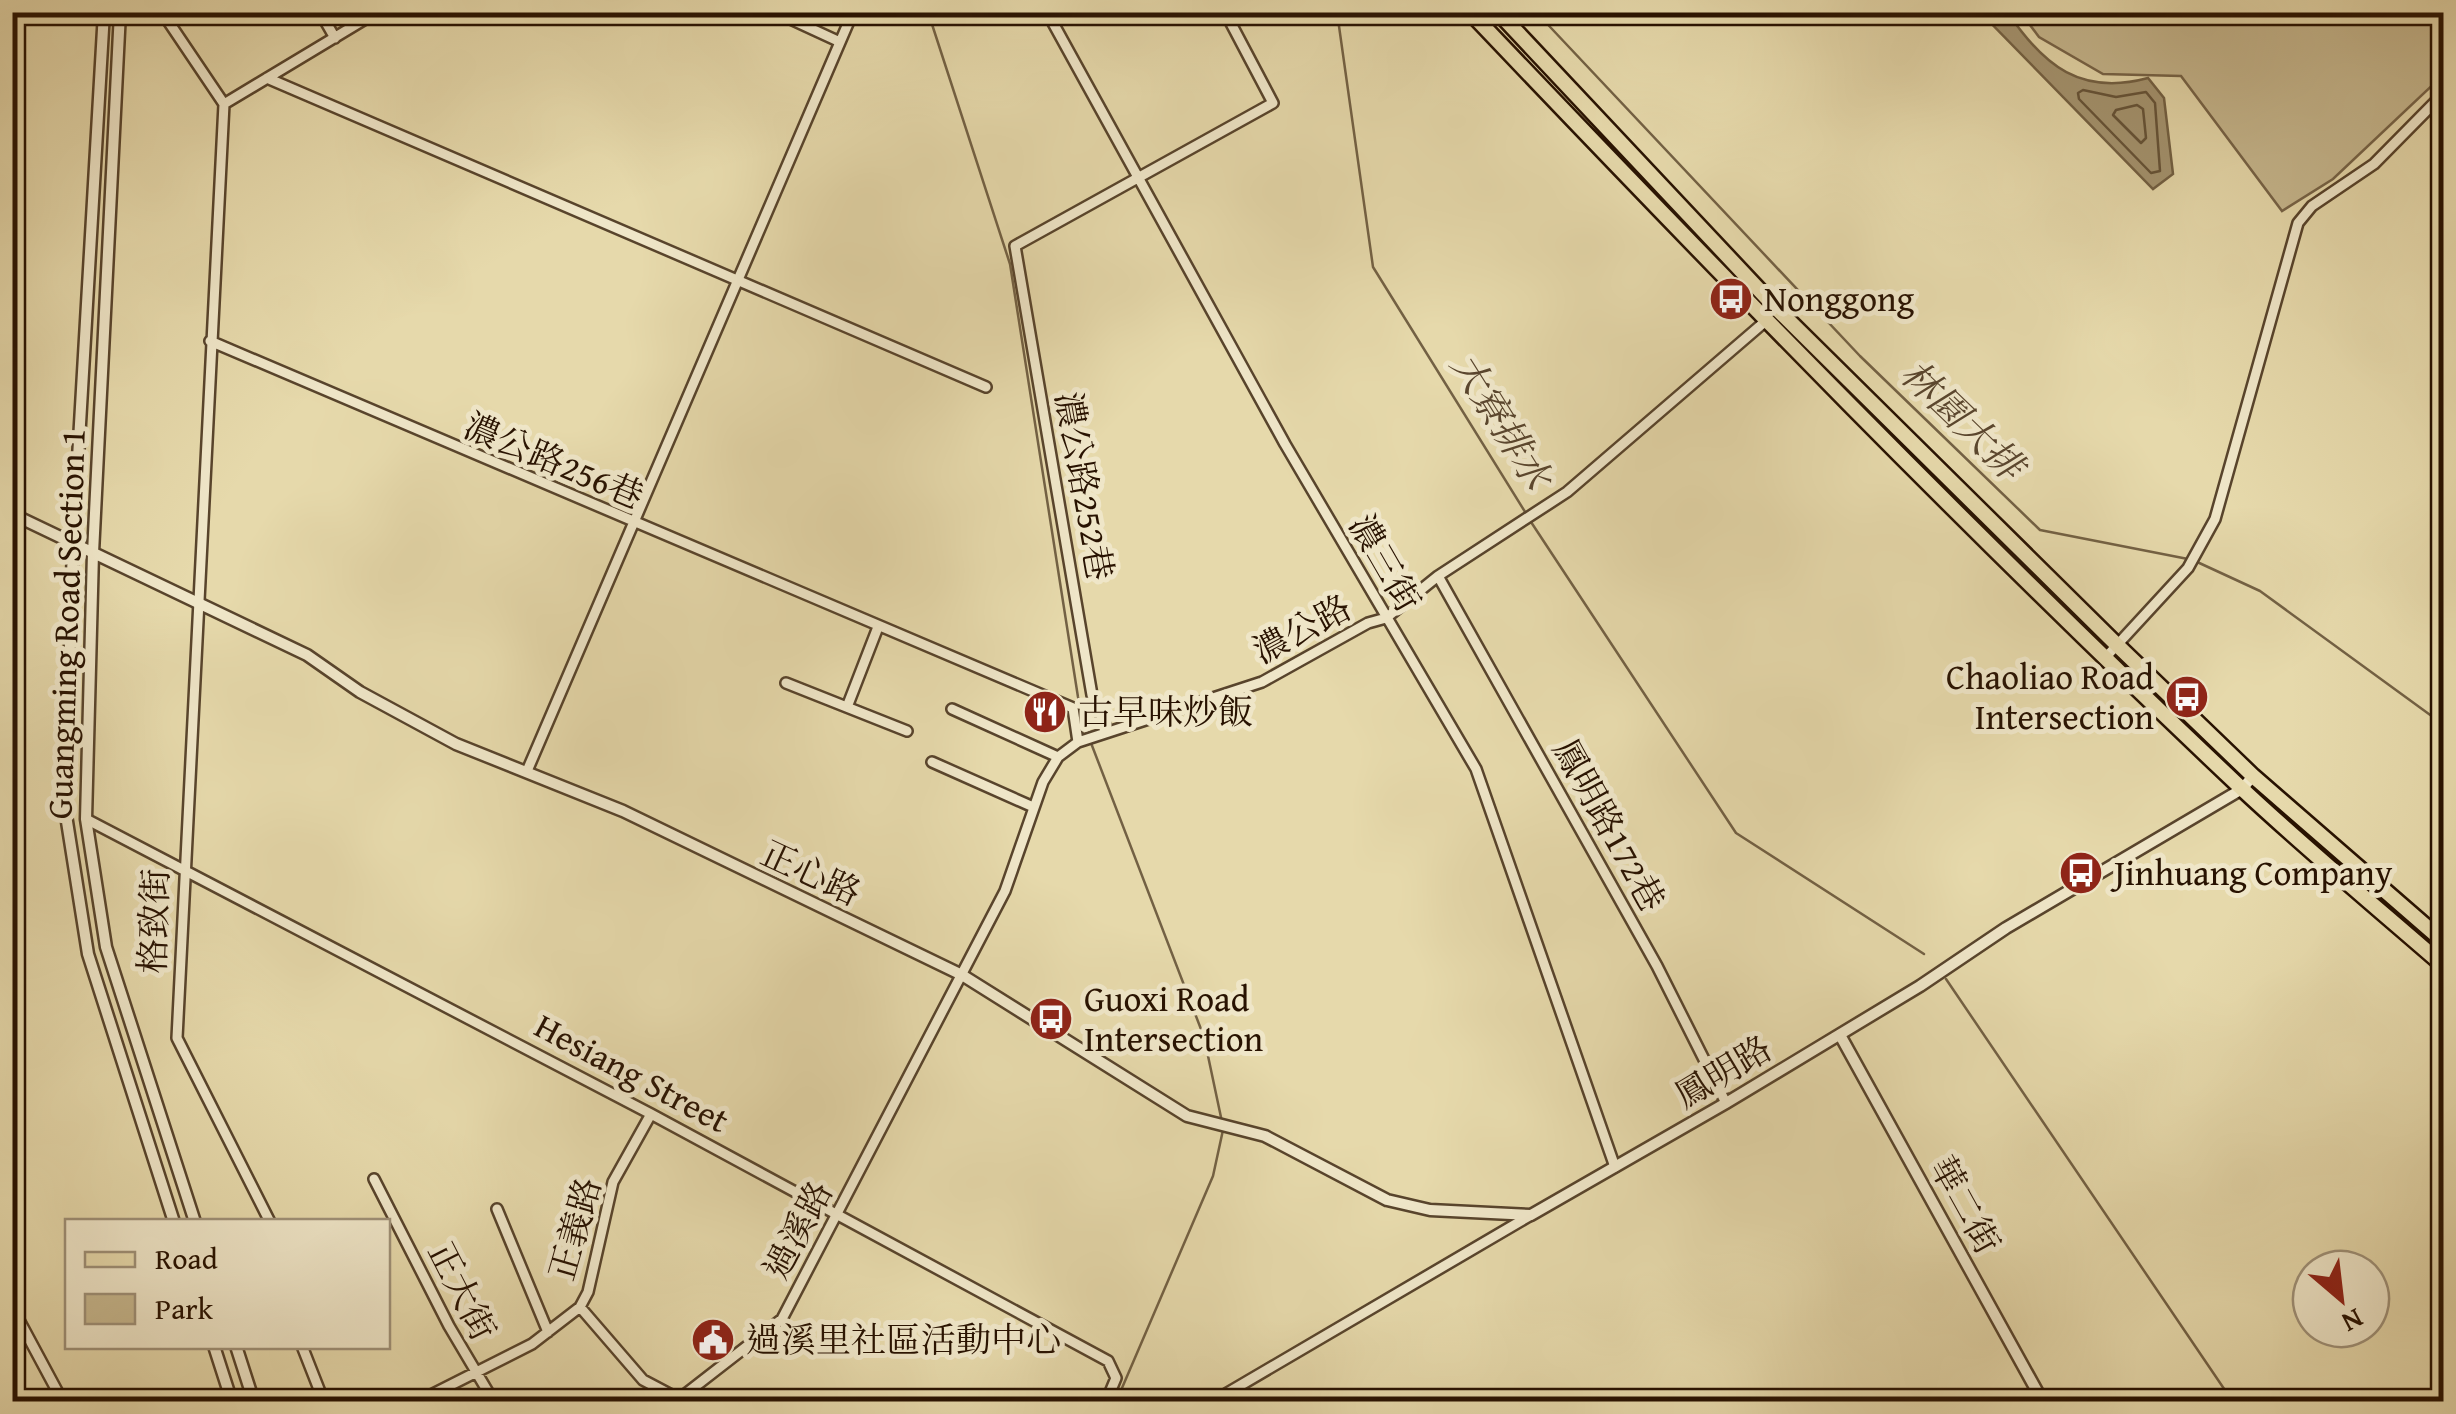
<svg xmlns="http://www.w3.org/2000/svg" width="2456" height="1414" font-family="'Gentium Book Plus','Noto Serif TC',serif">
  <style>
    .green { fill: #c6b78e; stroke: #776448; stroke-width: 2.5 }
    .water { fill: #a59571; stroke: #736144; stroke-width: 2.5 }
    .lines { fill: none; stroke-linecap: round; stroke-linejoin: round }
    .shore { stroke: #665439; stroke-width: 2.5 }
    .stream { stroke: #736144; stroke-width: 2.5 }
    .minor-casing { stroke: #58442c; stroke-width: 14 }
    .tertiary-casing { stroke: #58442c; stroke-width: 15 }
    .primary-casing { stroke: #281201; stroke-width: 19 }
    .minor { stroke: #efe6c8; stroke-width: 9 }
    .tertiary { stroke: #efe6c8; stroke-width: 10 }
    .primary { stroke: #e6d9ab; stroke-width: 14 }
    .labels { text-anchor: middle; stroke-width: 10; stroke-linejoin: round; paint-order: stroke }
    .poi-label { font-size: 35px; fill: #281201; stroke: #efe6c8; text-anchor: start }
    .street-label { font-size: 35px; fill: #281201; stroke: #efe6c8 }
    .water-label { font-size: 38px; font-style: italic; fill: #5a462e; stroke: #efe6c8 }
  </style>
  <rect width="100%" height="100%" fill="#e6d9ab"/>
  <filter id="stains"><feTurbulence type="fractalNoise" baseFrequency=".002" numOctaves="4"/><feColorMatrix values="0 0 0 0 .2 0 0 0 0 .09 0 0 0 0 .02 0 0 0 .5 -.17"/></filter>
  <radialGradient id="worn" r=".72"><stop offset=".6" stop-color="#630" stop-opacity="0"/><stop offset="1" stop-color="#630" stop-opacity=".3"/></radialGradient>
  <path class="green" d="M2443,12L2439,79L2333,179L2282,211L2181,76L2103,74L2039,37L2021,13Z"/>
  <path class="water" d="M1981,13H2008C2044,66 2081,96 2148,78L2164,98L2173,174L2153,189Z"/>
  <g class="lines">
    <path class="shore" d="M2083,90L2116,97L2146,92L2155,103L2160,171L2151,173L2079,99L2078,93Z
      M2137,105L2143,109L2146,138L2141,143L2113,115L2116,110Z"/>
    <path class="stream" d="M928,12L1010,264L1078,697L1089,735
      M1337,12L1373,267L1527,515
      M1536,12L1860,356L2040,530L2188,559
      M1531,522L1736,833L1924,954
      M2195,561L2260,591L2444,725
      M1091,743L1204,1037L1222,1122
      M1946,979L2233,1402
      M1116,1402L1213,1176L1223,1130"/>
    <g class="minor-casing">
      <path id="minor" d="M162,12L224,104L177,1038L270,1222
        M320,12L335,38
        M775,12L840,42
        M1047,12L1285,444L1476,769L1615,1167
        M267,78L986,387
        M224,104L377,12
        M210,341L1073,708L1078,742
        M1438,576L1657,966L1726,1103
        M2106,657L2188,568L2215,519L2298,223L2312,206L2374,164L2444,93
        M786,683L907,731
        M847,707L878,627
        M952,709L1058,757
        M1108,732L1092,695L1015,246L1273,103L1225,12
        M932,762L1031,806
        M527,771L853,12
        M86,819L651,1114L1108,1361L1116,1378L1106,1402
        M374,1179L449,1326L494,1402
        M497,1209L548,1332
        M12,1307L63,1402
        M580,1307L588,1292L613,1182L651,1114
        M302,1346L324,1402
        M12,1384L23,1402
        M417,1402L532,1344L580,1307L643,1380L679,1399L782,1319L1005,891L1043,782L1058,757L1078,742L1262,682L1368,623L1386,618L1438,576L1567,492L1768,319
        M1212,1402L1531,1215"/>
    </g>
    <g class="tertiary-casing">
      <path id="tertiary" d="M104,12L73,544L65,809L88,954L174,1222
        M120,12L93,553L86,819L106,947L195,1222
        M12,514L307,655L360,692L456,744L623,811L962,975L1187,1116L1265,1136L1387,1200L1430,1210L1531,1215L1726,1103L1920,986L2006,928L2242,789L2253,776
        M1840,1035L2043,1402
        M214,1346L232,1402
        M236,1346L254,1402"/>
    </g>
    <g class="primary-casing">
      <path id="primary" d="M1470,12C1721,276 1974,536 2239,786C2305,848 2375,906 2444,966
        M1498,12L1778,310L2117,645L2253,776L2444,942"/>
    </g>
    <use href="#minor" class="minor"/>
    <use href="#tertiary" class="tertiary"/>
    <use href="#primary" class="primary"/>
  </g>
  <defs>
    <g id="bus-disc" transform="scale(2.25)"><circle r="9.5" fill="#8f2418" stroke="#efe6c8"/><path d="M-5-6H5V4H4V6H2V4H-2V6H-4V4H-5ZM-3.5-4V0h7V-4ZM-3.5 1.2v1.5H-2V1.2ZM2 1.2v1.5H3.5V1.2Z" fill="#fff"/></g>
    <g id="restaurant-disc" transform="scale(2.25)"><circle r="9.5" fill="#8f2418" stroke="#efe6c8"/><path d="M-5-6h1v4h1v-4h1v4h1v-4h1v5L-1.5 .5V6h-2V.5L-5-1ZM5-6V6H3V1.5H1.5Q1.5-4 5-6Z" fill="#fff"/></g>
    <g id="civic-disc" transform="scale(2.25)"><circle r="9.5" fill="#8f2418" stroke="#efe6c8"/><path d="M-.6-6.5H3V-4.5H.6V-3L4-1V1h2V6H-6V1h2V-1L-.6-3ZM-1.2 2.5V6h2.4V2.5Z" fill="#fff"/></g>
  </defs>
  <g fill-rule="evenodd">
    <use href="#bus-disc" x="1731" y="299"/>
    <use href="#bus-disc" x="2187" y="697"/>
    <use href="#restaurant-disc" x="1045" y="712"/>
    <use href="#bus-disc" x="2081" y="873"/>
    <use href="#bus-disc" x="1051" y="1019"/>
    <use href="#civic-disc" x="713" y="1340"/>
  </g>
  <g class="labels">
    <g class="poi-label">
      <text x="1764" y="311">Nonggong</text>
      <text x="2154" y="689" text-anchor="end">Chaoliao Road<tspan x="2154" dy="40">Intersection</tspan></text>
      <text x="1078" y="724">古早味炒飯</text>
      <text x="2114" y="885">Jinhuang Company</text>
      <text x="1084" y="1011">Guoxi Road<tspan x="1084" dy="40">Intersection</tspan></text>
      <text x="746" y="1352">過溪里社區活動中心</text>
    </g>
    <g class="street-label">
      <text transform="translate(554 461) rotate(23)" y="12">濃公路256巷</text>
      <text transform="translate(1084 486) rotate(80)" y="12">濃公路252巷</text>
      <text transform="translate(1385 563) rotate(60)" y="12">濃三街</text>
      <text transform="translate(66 624) rotate(-88)" y="12">Guangming Road Section 1</text>
      <text transform="translate(1302 629) rotate(-28)" y="12">濃公路</text>
      <text transform="translate(1609 825) rotate(61)" y="12">鳳明路172巷</text>
      <text transform="translate(811 873) rotate(25)" y="12">正心路</text>
      <text transform="translate(154 921) rotate(-88)" y="12">格致街</text>
      <text transform="translate(1723 1072) rotate(-31)" y="12">鳳明路</text>
      <text transform="translate(632 1073) rotate(28)" y="12">Hesiang Street</text>
      <text transform="translate(1965 1205) rotate(61)" y="12">華二街</text>
      <text transform="translate(575 1229) rotate(-74)" y="12">正義路</text>
      <text transform="translate(798 1230) rotate(-62)" y="12">過溪路</text>
      <text transform="translate(462 1291) rotate(63)" y="12">正大街</text>
    </g>
    <g class="water-label">
      <text transform="translate(1962 420) rotate(44)" y="13">林園大排</text>
      <text transform="translate(1501 421) rotate(58)" y="13">大寮排水</text>
    </g>
  </g>
  <rect width="2456" height="1414" fill="none" stroke="#e6d9ab" stroke-width="50"/>
  <rect x="15" y="15" width="2426" height="1384" fill="none" stroke="#281201" stroke-width="5"/>
  <rect x="25" y="25" width="2406" height="1364" fill="none" stroke="#281201" stroke-width="2.5"/>
  <rect x="65" y="1219" width="325" height="130" fill="#efe6c8" stroke="#9f9178" stroke-width="2.5"/>
  <rect x="85" y="1252" width="50" height="15" fill="#e6d9ab" stroke="#9f9178" stroke-width="2.5"/>
  <text x="155" y="1269" font-size="30" fill="#281201">Road</text>
  <rect x="85" y="1294" width="50" height="30" fill="#c6b78e" stroke="#9f9178" stroke-width="2.5"/>
  <text x="155" y="1319" font-size="30" fill="#281201">Park</text>
  <g transform="translate(2341 1299) rotate(152)"><circle r="48" fill="#efe6c8" stroke="#9f9178" stroke-width="2.5"/>
  <path d="M0-8L18 38L0 25L-18 38Z" fill="#8f2418"/>
  <text y="-15" font-size="28" font-weight="bold" text-anchor="middle" fill="#281201">N</text>
  </g>
  <rect width="100%" height="100%" filter="url(#stains)"/>
  <rect width="100%" height="100%" fill="url(#worn)"/>
</svg>
